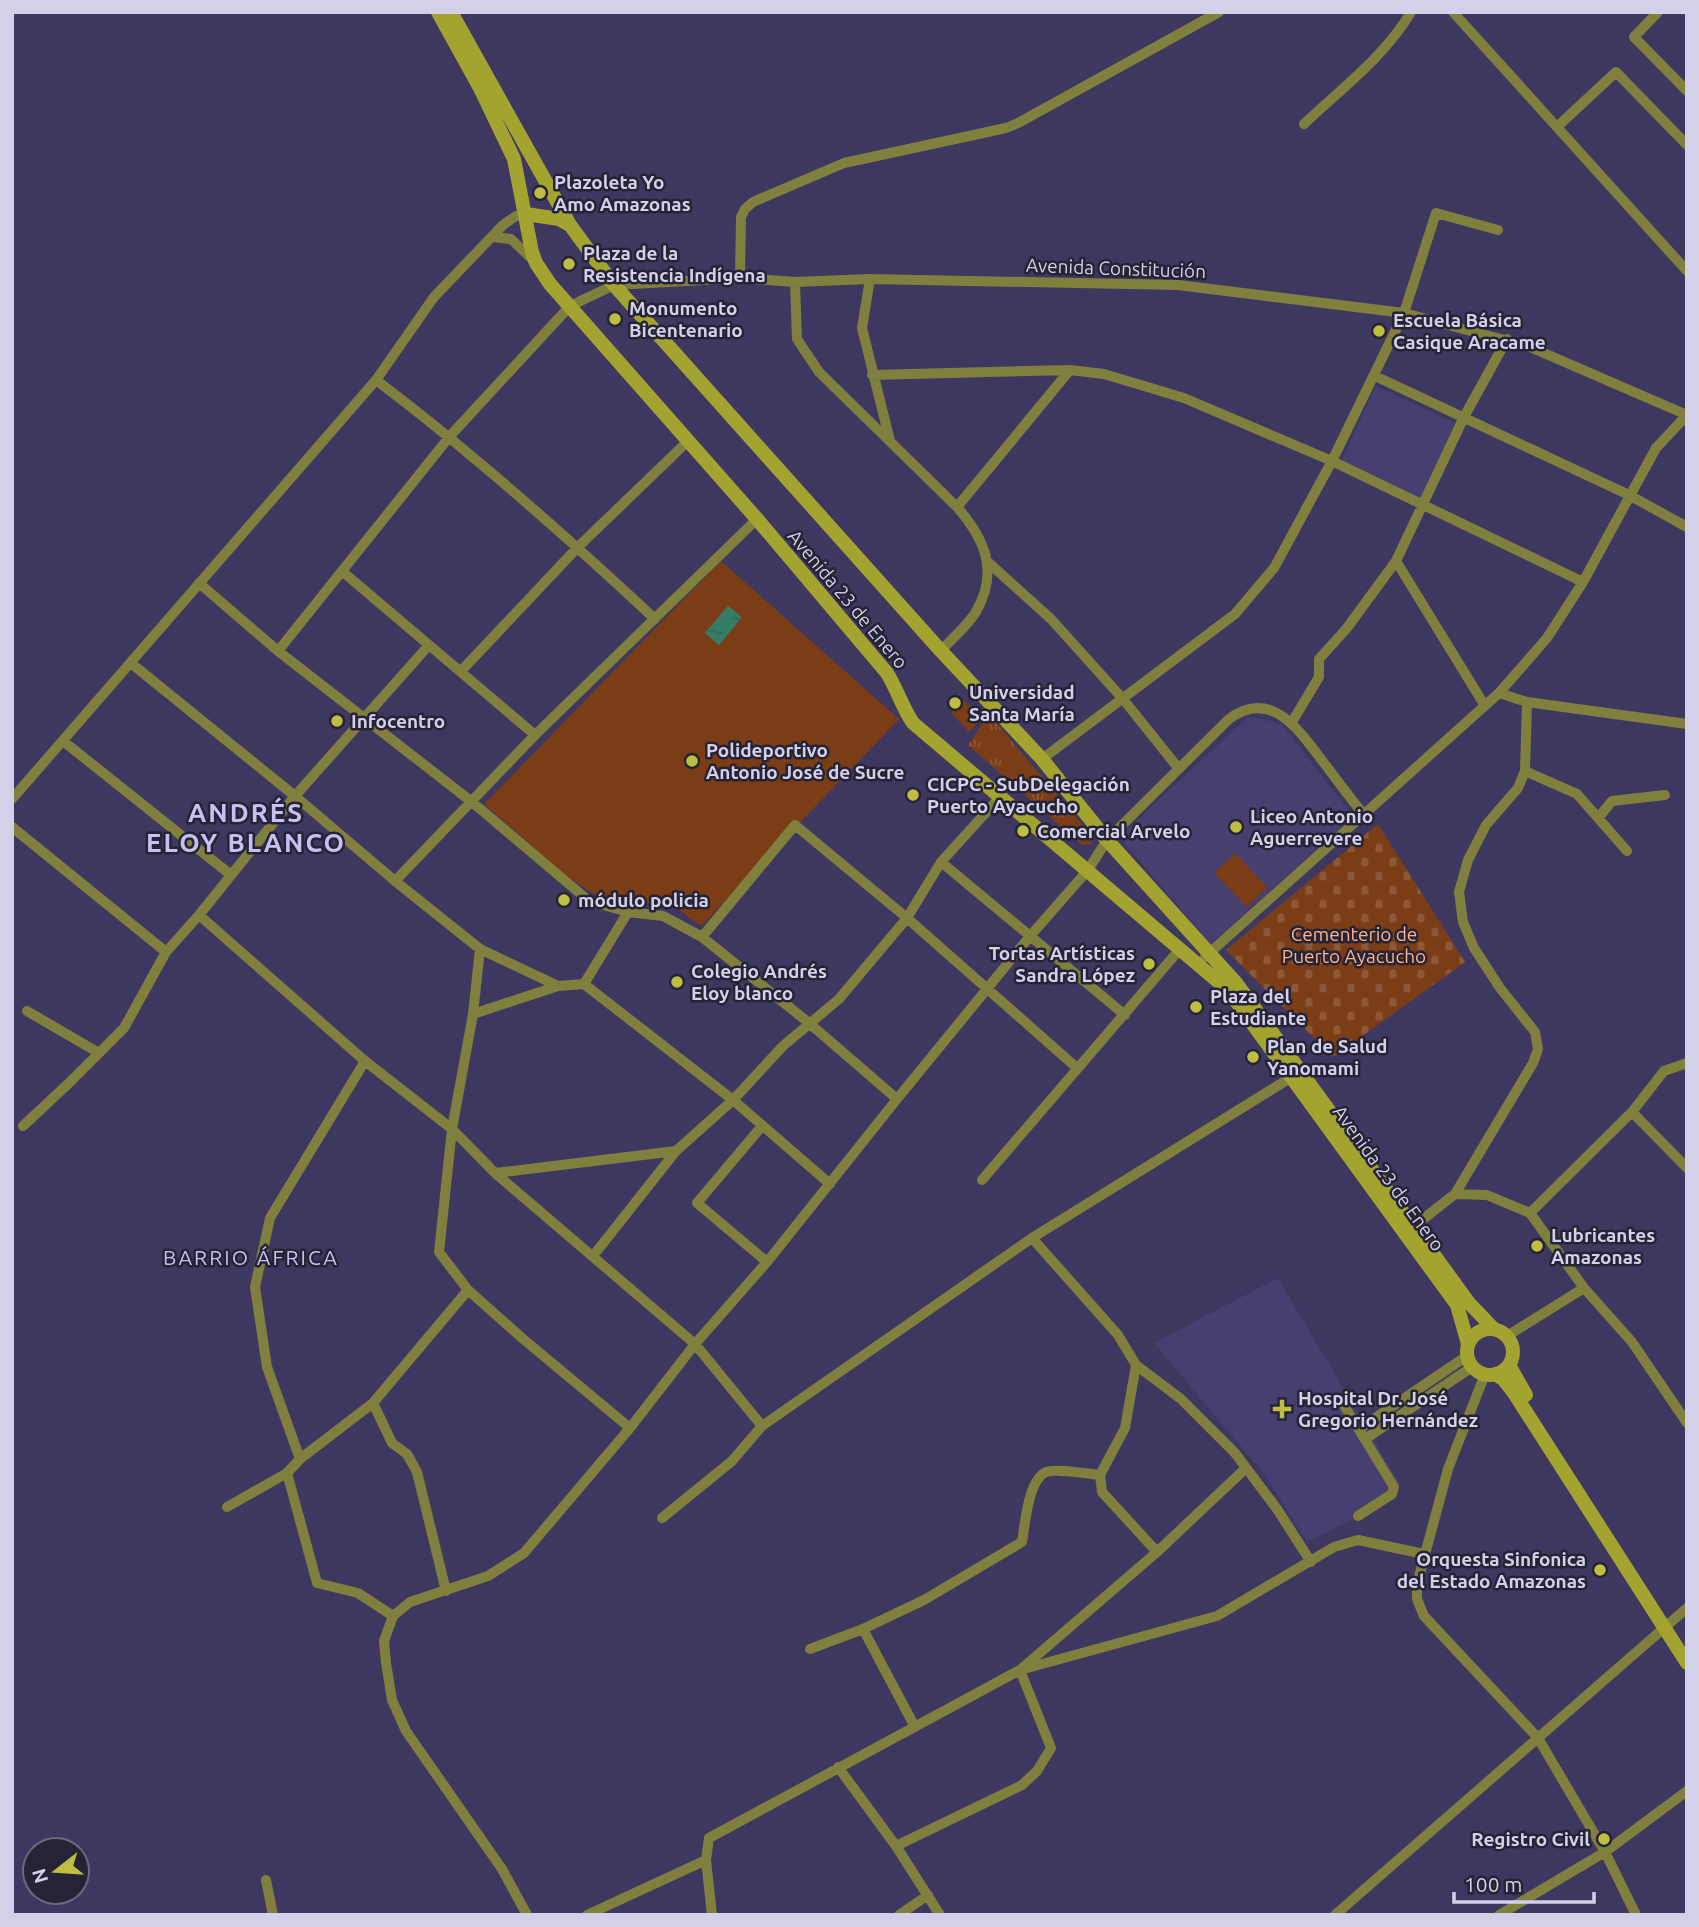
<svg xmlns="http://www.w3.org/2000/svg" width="1699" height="1927" font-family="Ubuntu,sans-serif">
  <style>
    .built { fill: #473f6f }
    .grass { fill: url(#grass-tufts) }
    .cemetery { fill: url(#cemetery-stones) }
    .pitch { fill: #7b3d15 }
    .water { fill: url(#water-ripples) }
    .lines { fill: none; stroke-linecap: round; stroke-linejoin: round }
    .street { stroke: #7f803e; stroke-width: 10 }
    .secondary { stroke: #a3a330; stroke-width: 14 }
    .poi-dot { fill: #bebf42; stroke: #252335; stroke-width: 2.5 }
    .labels { text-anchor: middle; stroke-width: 5; stroke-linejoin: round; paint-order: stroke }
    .poi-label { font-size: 19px; font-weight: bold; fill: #d3d1e9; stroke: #252335; text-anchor: start }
    .street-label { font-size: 19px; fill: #d3d1e9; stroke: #252335 }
    .park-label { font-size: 19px; fill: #fcb38c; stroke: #252335 }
    .neighbourhood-label { font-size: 21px; letter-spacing: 2px; fill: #c6c1f2; stroke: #252335 }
    .district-label { font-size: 26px; font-weight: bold; letter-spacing: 2px; fill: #c6c1f2; stroke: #252335 }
  </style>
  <defs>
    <pattern id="grass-tufts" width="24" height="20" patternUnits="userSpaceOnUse" patternTransform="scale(1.75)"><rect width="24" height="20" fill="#7b3d15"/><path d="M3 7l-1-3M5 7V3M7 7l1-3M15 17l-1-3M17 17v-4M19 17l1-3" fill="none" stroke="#8d5837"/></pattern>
    <pattern id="cemetery-stones" width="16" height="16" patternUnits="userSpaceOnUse" patternTransform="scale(1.75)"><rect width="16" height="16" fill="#7b3d15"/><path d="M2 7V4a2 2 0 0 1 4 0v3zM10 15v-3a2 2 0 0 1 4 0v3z" fill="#8d5837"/></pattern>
    <pattern id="water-ripples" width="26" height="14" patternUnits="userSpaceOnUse" patternTransform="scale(1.75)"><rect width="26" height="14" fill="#347d66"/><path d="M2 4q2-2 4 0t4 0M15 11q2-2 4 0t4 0" fill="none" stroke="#386459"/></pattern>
  </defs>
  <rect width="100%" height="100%" fill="#3e3860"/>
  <path class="built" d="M1376,386L1455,423L1420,498L1341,461Z
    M1249,716L1282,724L1353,816L1211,944L1119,837Z
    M1278,1278L1399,1482L1394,1498L1307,1542L1265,1475L1154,1343Z"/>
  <path class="grass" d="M989,714L1092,836V844L1082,845L968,745Z"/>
  <path class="cemetery" d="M1378,824L1465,962L1333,1057L1226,950Z"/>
  <path class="pitch" d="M721,561L899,719L701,926L675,907L598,897L565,875L484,804Z
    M964,700L982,718L969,732L951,713Z
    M1235,853L1267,887L1247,907L1214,873Z"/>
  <path class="water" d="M728,606L742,617L719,645L705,633Z"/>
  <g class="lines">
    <path class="street" d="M1453,12L1687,271
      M1658,12L1634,37L1687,91
      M1304,124C1341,89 1385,56 1411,12
      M1558,126L1616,72L1687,145
      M492,237L511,239L532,259
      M740,278L741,217L745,209L753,202L844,163L1006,128L1018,123L1219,12
      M870,279L862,328L890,441
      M795,282L797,339L819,372L957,507C984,538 999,570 977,610C969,625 952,638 941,651
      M872,375L1070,370L1104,374L1184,398L1332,461L1583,582
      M1375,376L1629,495L1687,527
      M376,380C474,454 565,535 655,619
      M957,507L1070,370
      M1396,561L1485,706
      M989,563L1051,619L1123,699L1179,769
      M343,572L535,735
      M199,583L278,651L472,802L589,901L628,912L663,916L702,937L809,1023L897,1099
      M278,651L450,436L570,306L614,285L740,278L795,282L870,279L1178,285L1404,313L1530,347L1687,415L1656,448L1583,582L1547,638L1499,693L1205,957
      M132,664L295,796L395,881L480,949L558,986
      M462,670L578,547L688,441
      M1499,693L1527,702L1687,724
      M1292,722L1319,677V659L1347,628L1396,561L1464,417L1507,339
      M63,741L231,875
      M1042,759L1235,614L1274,568L1332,461L1404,313L1436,213L1498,230
      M1525,771L1577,794L1627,851
      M12,799L376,380L434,297L503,225L516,216L526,214
      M1599,817L1612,801L1665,795
      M12,827L166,952
      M941,862L1125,1015
      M395,881L535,735L757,519
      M199,915L365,1061L452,1129L495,1173L695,1344L762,1426
      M702,937L795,825L907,918L1077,1068
      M480,949L473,1014L452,1129L439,1252L468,1290L522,1338L630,1428
      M584,984L628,912
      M27,1011L99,1053
      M473,1014L558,986L584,984L733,1100L830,1184
      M1632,1112L1687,1168
      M23,1126L69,1083L124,1028L166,952L199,915L295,796L429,645
      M762,1126L697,1203L767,1262
      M495,1173L676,1151
      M982,1180L1180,949
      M1455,1194L1487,1195L1530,1213L1584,1288L1632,1342L1687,1423
      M1530,1213L1632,1112L1664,1071L1687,1063
      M1413,1227L1455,1194L1533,1063L1538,1049L1535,1032L1500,988L1474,948L1463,922L1459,892L1468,860L1486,825L1518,788L1525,771L1527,702
      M1032,1238L1118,1335L1136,1365L1181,1399L1235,1453L1277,1509L1311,1562
      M593,1256L676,1151L733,1100L783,1046L839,999L907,918L941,862L1000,797
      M1507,1336L1584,1288
      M1136,1365L1125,1428L1100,1475L1102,1492L1157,1552
      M1485,1374L1448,1469L1417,1584V1599L1424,1616L1538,1738L1605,1852L1636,1915
      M373,1403L392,1443L407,1454L417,1472L446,1591
      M1345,1407L1394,1487L1392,1494L1358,1516
      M1359,1429L1467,1356
      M1365,1439L1472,1367
      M300,1459L267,1367L255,1287L270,1218L365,1061
      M287,1473L317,1583L358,1593L393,1616
      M227,1507L287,1473L300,1459L373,1403L468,1290
      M662,1518L732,1461L762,1426L1032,1238L1295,1075
      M863,1629L915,1727
      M810,1649L863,1629L924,1600L1022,1542C1025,1525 1028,1480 1046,1472C1056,1468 1088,1474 1100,1475
      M838,1767L896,1846L940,1915
      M896,1846L1022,1785L1037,1771L1051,1748L1020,1670L1157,1552L1246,1468
      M266,1880L273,1915
      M527,1915L502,1869L406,1731L392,1700L386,1663L384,1641L393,1616L410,1602L488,1576L524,1553L630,1428L695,1344L767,1262L897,1099L1031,935L1088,870L1107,840L1229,719C1272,687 1300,732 1324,763C1337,780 1350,798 1364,815
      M587,1915L706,1860
      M712,1915L706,1860L709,1838L1020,1670L1217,1616L1334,1547L1358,1540L1424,1554
      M899,1915L928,1895
      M1335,1915L1687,1608
      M1499,1915L1605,1852L1687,1791"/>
    <path class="secondary" d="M438,12L480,88L514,159L532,252L536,263L550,284L757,519L887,673C897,689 902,707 913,723L1228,990L1457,1305L1468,1344
      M451,12L570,225L614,285L941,651L1042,759L1107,840L1237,984L1469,1303L1494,1329
      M526,214L559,219L570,225
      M1467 1352a23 23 0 1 1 46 0a23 23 0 1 1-46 0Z
      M1509,1365L1526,1395
      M1495,1374L1503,1379L1514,1393L1687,1663"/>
  </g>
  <g class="poi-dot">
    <circle cx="540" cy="193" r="7"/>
    <circle cx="569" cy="264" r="7"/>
    <circle cx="615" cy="319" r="7"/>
    <circle cx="1379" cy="331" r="7"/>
    <circle cx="955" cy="703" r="7"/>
    <circle cx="337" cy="721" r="7"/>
    <circle cx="692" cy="761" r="7"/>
    <circle cx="913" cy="795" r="7"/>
    <circle cx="1236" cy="827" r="7"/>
    <circle cx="1023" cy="831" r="7"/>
    <circle cx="564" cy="900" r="7"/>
    <circle cx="1149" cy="964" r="7"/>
    <circle cx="677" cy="982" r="7"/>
    <circle cx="1196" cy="1007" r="7"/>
    <circle cx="1253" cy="1057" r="7"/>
    <circle cx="1537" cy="1246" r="7"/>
    <path d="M1278.5 1398.5h7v7h7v7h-7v7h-7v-7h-7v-7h7z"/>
    <circle cx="1600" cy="1570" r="7"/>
    <circle cx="1604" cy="1839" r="7"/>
  </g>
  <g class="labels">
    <g class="poi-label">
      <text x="554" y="189">Plazoleta Yo<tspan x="554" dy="22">Amo Amazonas</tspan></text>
      <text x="583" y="260">Plaza de la<tspan x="583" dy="22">Resistencia Indígena</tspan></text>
      <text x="629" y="315">Monumento<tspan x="629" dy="22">Bicentenario</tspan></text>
      <text x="1393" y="327">Escuela Básica<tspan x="1393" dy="22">Casique Aracame</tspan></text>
      <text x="969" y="699">Universidad<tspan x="969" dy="22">Santa María</tspan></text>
      <text x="351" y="728">Infocentro</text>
      <text x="706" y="757">Polideportivo<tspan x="706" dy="22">Antonio José de Sucre</tspan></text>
      <text x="927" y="791">CICPC - SubDelegación<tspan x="927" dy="22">Puerto Ayacucho</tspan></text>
      <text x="1250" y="823">Liceo Antonio<tspan x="1250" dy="22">Aguerrevere</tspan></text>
      <text x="1037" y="838">Comercial Arvelo</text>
      <text x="578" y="907">módulo policia</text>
      <text x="1135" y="960" text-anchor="end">Tortas Artísticas<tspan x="1135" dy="22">Sandra López</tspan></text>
      <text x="691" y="978">Colegio Andrés<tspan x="691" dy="22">Eloy blanco</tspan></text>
      <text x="1210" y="1003">Plaza del<tspan x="1210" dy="22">Estudiante</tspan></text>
      <text x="1267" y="1053">Plan de Salud<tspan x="1267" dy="22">Yanomami</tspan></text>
      <text x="1551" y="1242">Lubricantes<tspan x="1551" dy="22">Amazonas</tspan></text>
      <text x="1298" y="1405">Hospital Dr. José<tspan x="1298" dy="22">Gregorio Hernández</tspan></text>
      <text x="1586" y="1566" text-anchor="end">Orquesta Sinfonica<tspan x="1586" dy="22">del Estado Amazonas</tspan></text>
      <text x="1590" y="1846" text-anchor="end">Registro Civil</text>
    </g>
    <g class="street-label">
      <text transform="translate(1116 268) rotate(2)" y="7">Avenida Constitución</text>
      <text transform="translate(848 599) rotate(50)" y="7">Avenida 23 de Enero</text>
      <text transform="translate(1389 1178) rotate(54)" y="7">Avenida 23 de Enero</text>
    </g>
    <g class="park-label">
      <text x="1354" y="941">Cementerio de<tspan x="1354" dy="22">Puerto Ayacucho</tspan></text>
    </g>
    <g class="neighbourhood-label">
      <text x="251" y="1265">BARRIO ÁFRICA</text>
    </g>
    <g class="district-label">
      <text x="246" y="822">ANDRÉS<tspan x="246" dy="30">ELOY BLANCO</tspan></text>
    </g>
  </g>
  <rect width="1699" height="1927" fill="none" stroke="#d3d1e9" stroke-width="28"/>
  <g transform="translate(56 1871) rotate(253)"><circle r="33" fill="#252335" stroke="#6b697d" stroke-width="2"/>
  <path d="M0-5L12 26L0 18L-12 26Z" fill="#bebf42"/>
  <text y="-10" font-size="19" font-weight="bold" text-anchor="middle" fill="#d3d1e9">N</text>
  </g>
  <path d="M1454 1892v10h140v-10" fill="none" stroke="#d3d1e9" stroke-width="3.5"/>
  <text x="1464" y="1892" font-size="21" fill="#d3d1e9" stroke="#252335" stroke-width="5" paint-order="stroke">100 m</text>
</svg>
